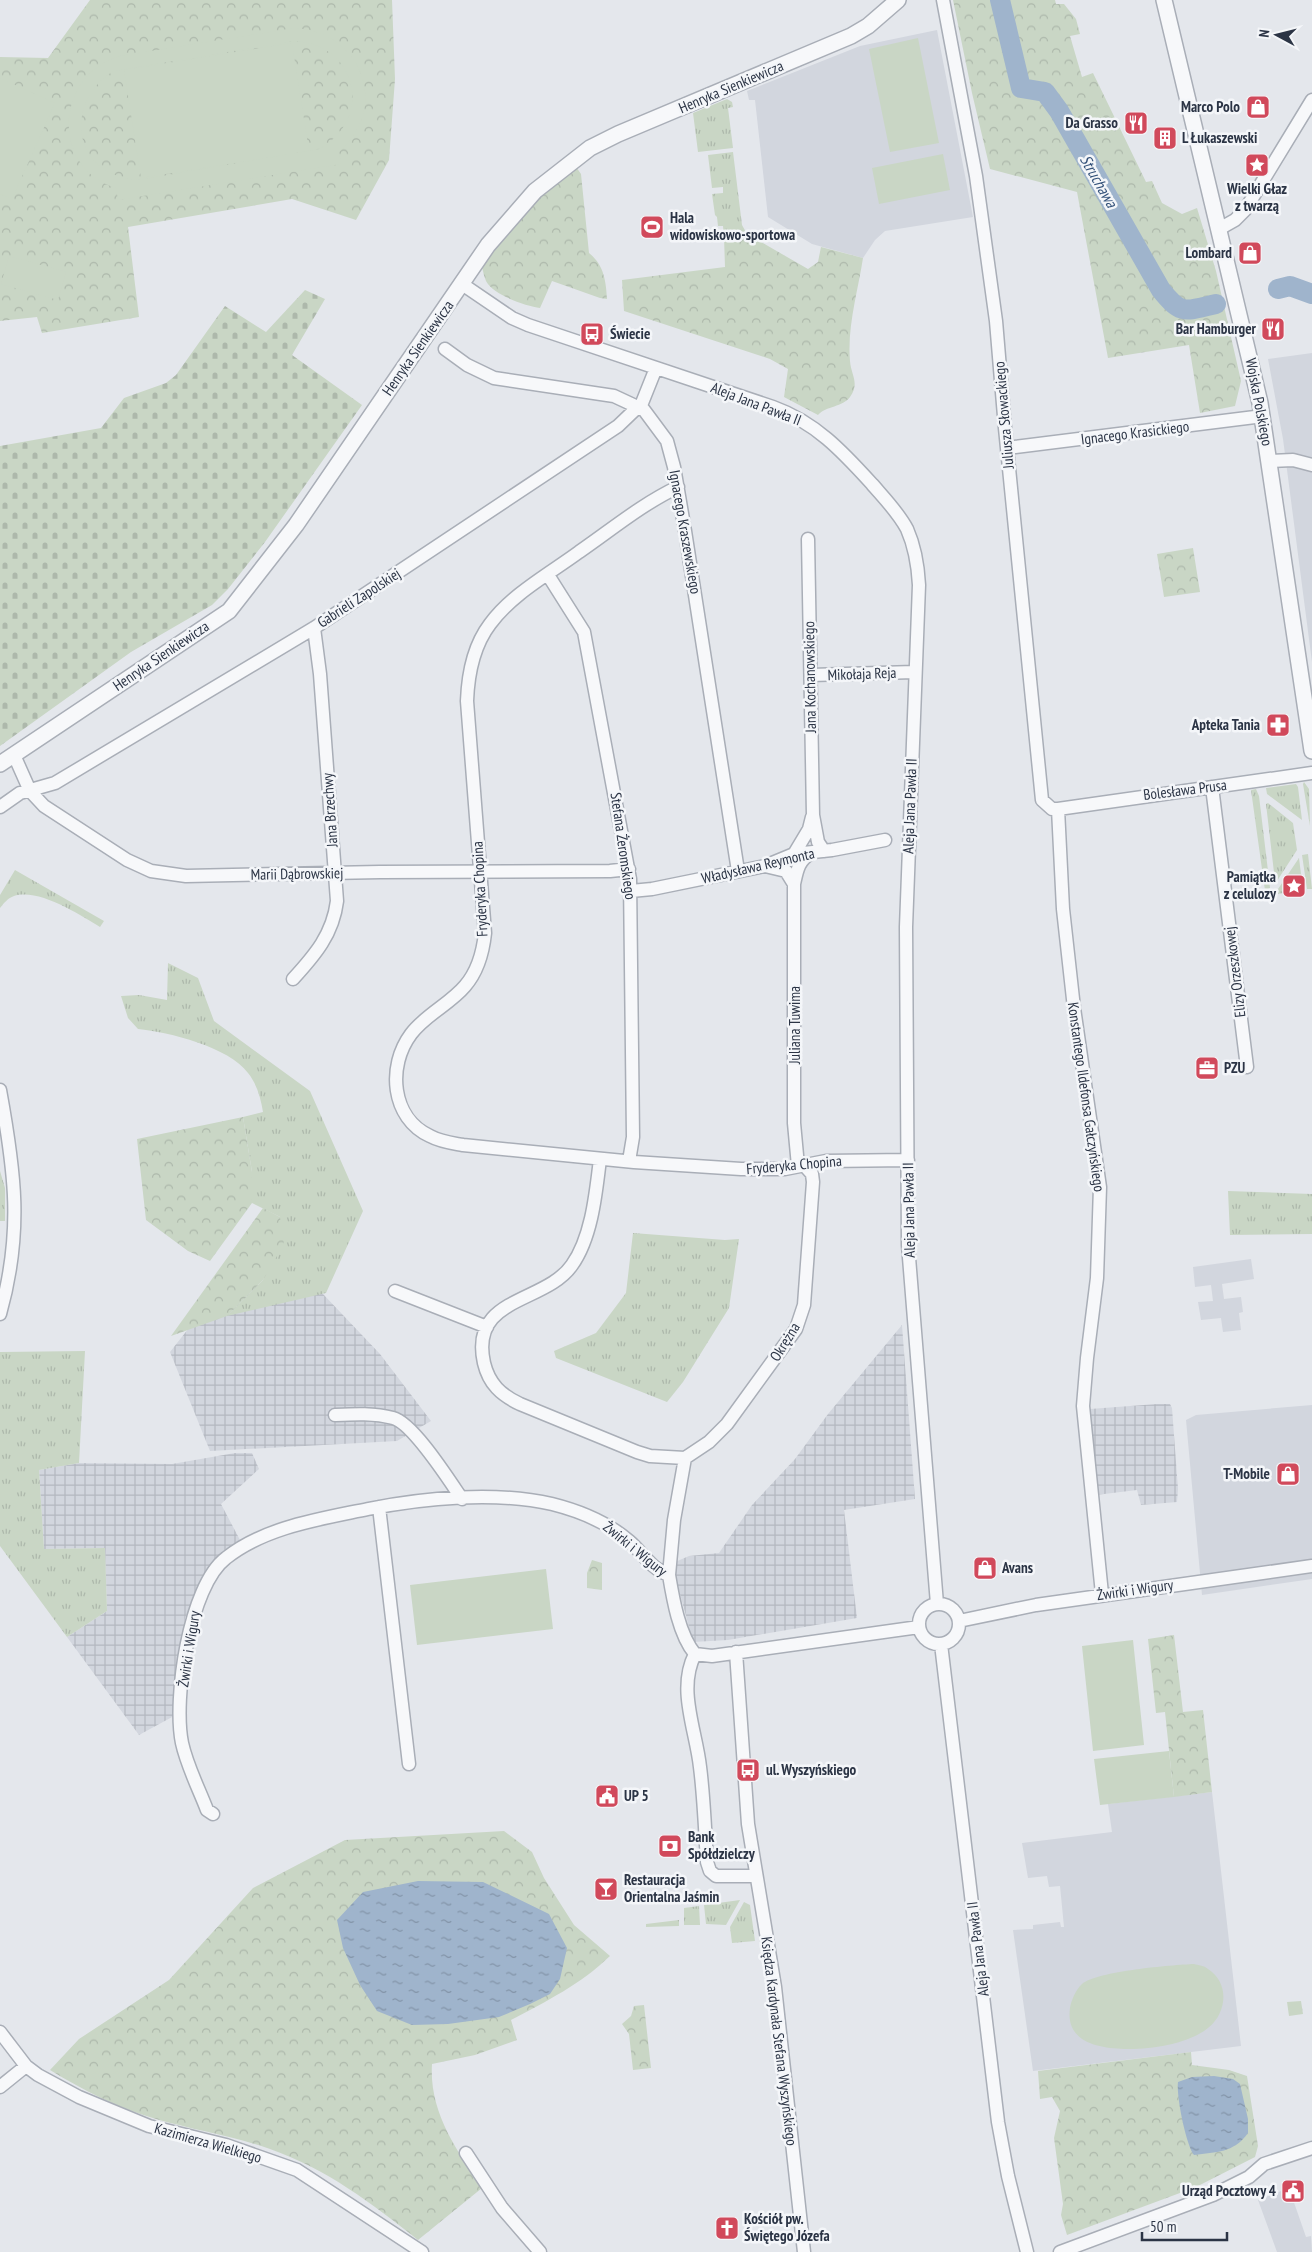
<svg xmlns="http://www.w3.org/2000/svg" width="1312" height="2252" font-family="'PT Sans Narrow',sans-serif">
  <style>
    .built { fill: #d2d6de }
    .industrial { fill: url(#industrial-grid) }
    .grass { fill: url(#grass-tufts) }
    .forest { fill: url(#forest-crowns) }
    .cemetery { fill: url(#cemetery-stones) }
    .pitch { fill: #c9d6c5; fill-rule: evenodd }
    .water { fill: url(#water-ripples) }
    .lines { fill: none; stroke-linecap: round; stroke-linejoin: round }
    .river { stroke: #9fb4cc; stroke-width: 20 }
    .minor-casing { stroke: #a9aeb7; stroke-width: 15 }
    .tertiary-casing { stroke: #a9aeb7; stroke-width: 18 }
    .minor { stroke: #f7f8fa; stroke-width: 12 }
    .tertiary { stroke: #f7f8fa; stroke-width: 15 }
    .labels { text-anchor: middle; stroke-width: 5; stroke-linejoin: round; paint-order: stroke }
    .street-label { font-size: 15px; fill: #2b3445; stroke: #f4f6f9 }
    .poi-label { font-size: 15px; font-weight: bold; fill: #2b3445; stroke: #f4f6f9; text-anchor: start }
    .water-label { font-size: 16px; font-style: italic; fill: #34527a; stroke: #f4f6f9 }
  </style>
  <defs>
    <pattern id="industrial-grid" width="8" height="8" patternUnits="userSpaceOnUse" patternTransform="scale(1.25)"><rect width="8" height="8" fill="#d2d6de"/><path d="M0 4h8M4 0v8" fill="none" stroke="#b4b8c0"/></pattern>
    <pattern id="grass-tufts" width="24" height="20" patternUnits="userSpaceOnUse" patternTransform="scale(1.25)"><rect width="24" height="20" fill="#c9d6c5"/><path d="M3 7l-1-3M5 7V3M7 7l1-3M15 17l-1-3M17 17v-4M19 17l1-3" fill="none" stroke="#adb8ab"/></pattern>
    <pattern id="forest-crowns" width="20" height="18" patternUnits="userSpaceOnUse" patternTransform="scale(1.25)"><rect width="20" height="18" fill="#c9d6c5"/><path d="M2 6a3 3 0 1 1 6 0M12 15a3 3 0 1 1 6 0" fill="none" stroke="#adb8ab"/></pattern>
    <pattern id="cemetery-stones" width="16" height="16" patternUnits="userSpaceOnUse" patternTransform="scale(1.25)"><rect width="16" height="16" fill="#c9d6c5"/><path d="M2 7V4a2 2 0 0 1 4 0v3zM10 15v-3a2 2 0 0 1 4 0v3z" fill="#adb8ab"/></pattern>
    <pattern id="water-ripples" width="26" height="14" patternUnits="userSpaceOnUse" patternTransform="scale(1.25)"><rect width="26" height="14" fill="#9fb4cc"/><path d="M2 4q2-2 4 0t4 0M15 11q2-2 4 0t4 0" fill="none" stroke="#8293a7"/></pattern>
  </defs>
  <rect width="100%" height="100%" fill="#e4e7ec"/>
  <path class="built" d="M937,30L973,217L885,231L875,240L863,258L812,244L768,217L755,100H749L747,91L860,46Z
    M1312,353V662L1283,439L1268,359Z
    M1251,1259L1254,1279L1222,1284L1224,1299L1241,1297L1243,1312L1239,1313L1241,1330L1223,1332L1221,1318L1201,1320L1198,1302L1213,1301L1211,1285L1195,1287L1193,1267Z
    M1312,1405V1579L1202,1595L1186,1420L1196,1415Z
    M1212,1792L1241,2046L1033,2071L1013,1930L1033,1929V1925L1060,1922L1061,1927H1064L1060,1886L1049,1887L1047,1876L1028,1878L1022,1843L1112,1832L1108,1804Z
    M1289,2188L1306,2237L1311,2236L1312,2252H1277L1258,2200Z"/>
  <path class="industrial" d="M304,1274L380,1354L431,1421L397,1441L210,1451L170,1352L214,1296Z
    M902,1325L915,1499L844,1510L857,1618L728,1640L693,1642L676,1579L675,1562L689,1556L719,1553L752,1505L795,1459L828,1414Z
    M1157,1404H1170L1172,1408L1178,1489L1177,1502L1141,1505L1137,1490L1096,1495L1090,1409Z
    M235,1453H252L259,1469L221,1504L240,1540L206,1570L185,1618L174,1716L139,1735L67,1637L107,1611L105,1548L44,1549L39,1470L79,1463L172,1464Z"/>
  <path class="grass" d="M727,99L732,102L733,107L728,108L733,148L698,152L693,113Z
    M733,152L742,225L747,234L724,237L723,226H718L717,217L715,215L712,194L723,193V187L712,188L708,155Z
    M1304,782L1309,789L1310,826L1303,784Z
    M1296,784L1298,787L1302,820L1267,794L1266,788Z
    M1256,789L1259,796L1271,896L1266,898L1251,790Z
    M1268,803L1293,823L1297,850L1277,881H1275L1266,804Z
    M1308,854L1312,889H1307L1302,855Z
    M1299,858L1303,890L1277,894L1276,892Z
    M15,870L104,921L100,927C80,915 39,888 14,896C8,898 4,903 0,908V895Z
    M168,963L198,978L214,1021L310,1091L363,1211L326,1293L227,1316L263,1280L280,1217L252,1203V1172L243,1117L263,1112C261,1099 257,1084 248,1073C229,1047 169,1032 138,1029L128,1018L121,996L139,995L167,1000Z
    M0,1171L5,1188V1221H0Z
    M1228,1191L1312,1194V1234L1230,1235Z
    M633,1233L725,1240L739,1239L729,1308L683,1382L667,1402L556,1358L554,1351L596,1333L626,1293Z
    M85,1351L79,1463L39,1470L44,1549L105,1548L107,1611L67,1637L0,1546V1352Z
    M740,1900L726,1925L706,1924L704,1905Z
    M744,1902L750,1905L755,1941L732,1943L730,1927Z
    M699,1906L700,1925H684V1908Z
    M679,1920V1926L646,1927V1924Z"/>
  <path class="forest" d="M90,0H392L395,79L389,160L356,220L292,199L128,227L139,317L42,333L37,317L0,321V57L48,58Z
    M953,0H1055L1056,4H1064L1076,19L1080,34L1070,36L1082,77L1093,73L1146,182L1152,181L1162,203L1182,214L1197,208L1216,271L1241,381L1235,406L1200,413L1189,345L1108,358L1077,192L990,169L972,93Z
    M572,161L581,174L589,253C604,265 606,281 607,299L600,298L552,281L540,308C526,306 493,295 486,281C483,274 482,265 480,258Z
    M747,234L808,269L818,262L821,247L863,258C858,291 847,327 850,361C851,375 860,383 850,397C843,407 826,406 818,415L784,397L788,369L770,359L624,311L622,280L725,267L724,237Z
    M1193,548L1200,592L1164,597L1157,554Z
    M243,1117L252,1172V1203L210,1261L188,1251L146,1220L137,1139Z
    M263,1208L280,1217L284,1244L263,1280L227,1316L171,1336Z
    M592,1560L602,1563V1590L587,1588V1573Z
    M1174,1635L1183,1712L1203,1710L1212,1792L1174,1797L1165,1712L1156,1713L1148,1639Z
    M504,1831L532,1852L544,1878L574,1925L610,1956C581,1984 547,2001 511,2020L517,2040L475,2055L432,2064C429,2112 456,2149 482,2188L418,2240C371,2203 327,2169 270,2149C233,2136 194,2130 156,2119C118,2108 83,2090 50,2070L79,2039L169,1980L253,1888L345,1840Z
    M1301,2001L1303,2014L1289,2016L1287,2002Z
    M644,2005L651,2068L633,2070L629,2034L622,2024L631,2016L634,2006Z
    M1191,2052L1192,2065L1229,2070L1247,2076L1258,2146L1255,2157L1196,2187L1067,2235L1061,2215L1063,2204L1054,2138L1060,2111L1052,2097L1040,2099L1038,2071Z"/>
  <path class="cemetery" d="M305,290L325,299L292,355L362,405L265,542L228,589L212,605L131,652L0,746V446L101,428L124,398L166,383L176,375L225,306L266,332Z"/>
  <path class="pitch" d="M294,28C361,31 391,106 339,152L341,164L118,200L116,188C50,168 55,75 120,56ZM293,41C357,43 375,118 319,149L139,180C131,179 121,178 113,174C67,153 74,94 114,71Z
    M918,38L939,143L890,152L869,49Z
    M292,43L309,151L141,178L124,70Z
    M0,78L55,103L12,199L0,194Z
    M943,154L950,190L879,204L872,168Z
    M9,256L66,272L58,300L1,284Z
    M546,1569L553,1629L417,1645L410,1585Z
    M1133,1640L1144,1745L1093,1751L1082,1646Z
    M1169,1751L1174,1797L1100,1805L1094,1759Z
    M1194,1964C1198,1965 1205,1966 1208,1969C1230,1983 1227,2013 1208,2028C1188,2044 1150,2050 1124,2049C1098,2048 1065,2042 1070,2008C1071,2001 1076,1989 1082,1984C1097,1971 1172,1965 1194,1964Z"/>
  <path class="water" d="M418,1881L483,1882L549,1914L567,1948L560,1979L550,1994L530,2004L499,2017L448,2024L412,2025L377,2011L360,1985L343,1948L337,1920L363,1892Z
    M1214,2076L1233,2079L1240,2084L1248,2119V2133C1234,2153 1216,2152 1194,2155C1186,2145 1176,2095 1178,2082L1192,2077Z"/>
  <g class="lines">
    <path class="river" d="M1000,0L1021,88L1045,92L1059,111L1161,290C1182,316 1185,311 1216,304
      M1278,289L1290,286L1312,294"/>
    <g class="minor-casing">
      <path id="minor" d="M943,0L976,176L996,321L1005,428L1042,800L1052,809H1058L1312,773
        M1219,229L1235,220L1245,210L1312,100
        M462,284L512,318L528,325L773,407C815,422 842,451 872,484C884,498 898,512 907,529C915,547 918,566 919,585L906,927L908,1245L937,1604
        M445,349L467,365L494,378L614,396L644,410L667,441L674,467L685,531L738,871
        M1007,448L1263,416
        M1270,461L1293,460L1312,465
        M678,487C642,504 611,530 579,552C549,574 512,594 490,624C474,645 468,675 467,701L485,933C483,952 478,971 465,986C450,1004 425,1015 411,1034C387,1066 391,1118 430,1136C441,1142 452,1143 463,1145L634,1162L741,1169H785L826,1161L908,1160
        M808,539L813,815L818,842L824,851
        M548,575L584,632L630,879L633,1137L629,1161
        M811,675L914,672
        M14,755L30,791L44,806L127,860L151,871L186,876L380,872L610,871L629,869
        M1212,787L1247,1067
        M0,807L20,793L55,783L314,628L618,426L642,403L656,368
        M1058,809L1063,909L1074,1008L1100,1187L1097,1278L1087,1358L1083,1406L1102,1594
        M794,854L809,829L812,817
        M765,866L786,871L794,884
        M631,891L652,889L765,866L794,854L832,850L885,840
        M293,979C315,955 333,934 337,901L320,674L314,628
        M0,1090C15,1172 23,1232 0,1314
        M600,1159C596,1192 592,1237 572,1265C545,1304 469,1296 484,1363C489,1384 501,1395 520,1404L637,1452L650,1456L685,1458
        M798,1166L794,1123V884C797,871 798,861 811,853
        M395,1291L487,1327
        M335,1415C355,1414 374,1413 393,1418C413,1423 449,1480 462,1499
        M379,1507L409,1764
        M669,1575L674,1520L685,1458L709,1442L727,1424L796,1329L804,1305L813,1182L812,1174L804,1165
        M919 1624a20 20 0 1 1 40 0a20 20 0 1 1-40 0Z
        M959,1621L1036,1605L1312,1566
        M941,1644L998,2122L1008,2176L1027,2252
        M736,1652L748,1824L775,1987L804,2252
        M695,1654L712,1656L919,1627
        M213,1814L207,1810C199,1789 187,1766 182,1743C173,1699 189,1586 226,1558C265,1527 320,1519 368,1509C424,1498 495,1491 552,1504C580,1511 607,1522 629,1541C642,1552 652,1570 669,1575C673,1599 679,1635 695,1654C677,1689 696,1730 700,1767C704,1798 705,1830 707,1862L710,1871L716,1876H755
        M0,2032L26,2066L38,2075L79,2097L149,2126L226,2145L297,2170L422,2252
        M0,2087L26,2066
        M466,2153L502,2208L540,2252
        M1060,2252L1213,2195L1249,2177L1264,2164L1312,2148"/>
    </g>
    <g class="tertiary-casing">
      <path id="tertiary" d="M1164,0L1260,403L1312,751
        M0,764L229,611L296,525L488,245L535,191L590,148L618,134L851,36L868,26L898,0"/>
    </g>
    <use href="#minor" class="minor"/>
    <use href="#tertiary" class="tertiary"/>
  </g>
  <defs>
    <g id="shop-square" transform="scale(1.25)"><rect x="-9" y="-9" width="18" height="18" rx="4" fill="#d1495b" stroke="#f4f6f9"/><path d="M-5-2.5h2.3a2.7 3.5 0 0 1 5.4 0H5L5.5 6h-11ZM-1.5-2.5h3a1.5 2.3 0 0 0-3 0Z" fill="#fff"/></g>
    <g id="restaurant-square" transform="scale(1.25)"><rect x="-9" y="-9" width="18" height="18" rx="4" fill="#d1495b" stroke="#f4f6f9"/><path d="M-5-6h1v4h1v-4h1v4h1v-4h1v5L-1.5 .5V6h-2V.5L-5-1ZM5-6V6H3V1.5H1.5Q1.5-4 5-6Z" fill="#fff"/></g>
    <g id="building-square" transform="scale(1.25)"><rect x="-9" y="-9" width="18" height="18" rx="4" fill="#d1495b" stroke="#f4f6f9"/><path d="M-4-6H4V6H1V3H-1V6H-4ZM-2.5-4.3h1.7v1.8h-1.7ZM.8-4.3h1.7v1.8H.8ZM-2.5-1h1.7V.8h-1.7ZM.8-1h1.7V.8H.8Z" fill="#fff"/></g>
    <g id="sight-square" transform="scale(1.25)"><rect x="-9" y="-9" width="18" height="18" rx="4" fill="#d1495b" stroke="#f4f6f9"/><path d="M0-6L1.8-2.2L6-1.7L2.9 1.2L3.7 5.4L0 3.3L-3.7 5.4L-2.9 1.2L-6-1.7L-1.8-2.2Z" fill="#fff"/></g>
    <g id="stadium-square" transform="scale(1.25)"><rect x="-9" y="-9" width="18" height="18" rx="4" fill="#d1495b" stroke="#f4f6f9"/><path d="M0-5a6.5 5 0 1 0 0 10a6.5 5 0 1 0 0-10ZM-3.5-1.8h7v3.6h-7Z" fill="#fff"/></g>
    <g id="bus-square" transform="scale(1.25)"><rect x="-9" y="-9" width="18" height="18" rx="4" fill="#d1495b" stroke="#f4f6f9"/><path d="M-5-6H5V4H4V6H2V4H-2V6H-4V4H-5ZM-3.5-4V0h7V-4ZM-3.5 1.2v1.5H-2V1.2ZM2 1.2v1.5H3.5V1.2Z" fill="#fff"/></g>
    <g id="pharmacy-square" transform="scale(1.25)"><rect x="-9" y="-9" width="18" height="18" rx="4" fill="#d1495b" stroke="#f4f6f9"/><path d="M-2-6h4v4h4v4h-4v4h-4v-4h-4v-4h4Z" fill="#fff"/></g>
    <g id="office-square" transform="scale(1.25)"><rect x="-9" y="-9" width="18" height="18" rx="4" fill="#d1495b" stroke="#f4f6f9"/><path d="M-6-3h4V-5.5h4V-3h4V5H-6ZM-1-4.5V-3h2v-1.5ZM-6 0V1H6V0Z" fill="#fff"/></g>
    <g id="civic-square" transform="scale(1.25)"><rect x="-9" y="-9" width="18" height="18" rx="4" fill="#d1495b" stroke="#f4f6f9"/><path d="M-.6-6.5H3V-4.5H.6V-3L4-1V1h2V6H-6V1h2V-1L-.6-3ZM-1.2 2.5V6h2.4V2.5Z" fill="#fff"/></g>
    <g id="bank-square" transform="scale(1.25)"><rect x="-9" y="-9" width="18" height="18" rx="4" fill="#d1495b" stroke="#f4f6f9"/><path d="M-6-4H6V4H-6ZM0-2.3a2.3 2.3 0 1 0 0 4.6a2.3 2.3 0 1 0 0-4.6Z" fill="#fff"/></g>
    <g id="bar-square" transform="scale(1.25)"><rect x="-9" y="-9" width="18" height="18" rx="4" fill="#d1495b" stroke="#f4f6f9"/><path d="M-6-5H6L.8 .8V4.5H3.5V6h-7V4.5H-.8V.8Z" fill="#fff"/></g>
    <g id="church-square" transform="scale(1.25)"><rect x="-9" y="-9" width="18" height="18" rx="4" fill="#d1495b" stroke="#f4f6f9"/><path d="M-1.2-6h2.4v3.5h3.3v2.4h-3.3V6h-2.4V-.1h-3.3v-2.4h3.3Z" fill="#fff"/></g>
  </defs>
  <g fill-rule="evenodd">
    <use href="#shop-square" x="1258" y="107"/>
    <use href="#restaurant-square" x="1136" y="123"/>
    <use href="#building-square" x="1165" y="138"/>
    <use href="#sight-square" x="1257" y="165"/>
    <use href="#stadium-square" x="652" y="227"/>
    <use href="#shop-square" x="1250" y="253"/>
    <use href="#restaurant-square" x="1273" y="329"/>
    <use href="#bus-square" x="592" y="334"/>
    <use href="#pharmacy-square" x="1278" y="725"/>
    <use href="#sight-square" x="1294" y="886"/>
    <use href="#office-square" x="1207" y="1068"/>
    <use href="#shop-square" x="1288" y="1474"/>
    <use href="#shop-square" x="985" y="1568"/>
    <use href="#bus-square" x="748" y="1770"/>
    <use href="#civic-square" x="607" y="1796"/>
    <use href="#bank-square" x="670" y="1846"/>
    <use href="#bar-square" x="606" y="1889"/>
    <use href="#civic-square" x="1293" y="2191"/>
    <use href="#church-square" x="727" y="2228"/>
  </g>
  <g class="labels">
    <g class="street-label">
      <text transform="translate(731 87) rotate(-23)" y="5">Henryka Sienkiewicza</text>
      <text transform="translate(418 348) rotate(-55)" y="5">Henryka Sienkiewicza</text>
      <text transform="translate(1259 402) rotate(79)" y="5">Wojska Polskiego</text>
      <text transform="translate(756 404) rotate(21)" y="5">Aleja Jana Pawła II</text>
      <text transform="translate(1004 415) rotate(-95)" y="5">Juliusza Słowackiego</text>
      <text transform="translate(1135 433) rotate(-7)" y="5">Ignacego Krasickiego</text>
      <text transform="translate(685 532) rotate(80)" y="5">Ignacego Kraszewskiego</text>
      <text transform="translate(359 598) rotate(-33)" y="5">Gabrieli Zapolskiej</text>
      <text transform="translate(161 656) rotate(-34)" y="5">Henryka Sienkiewicza</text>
      <text transform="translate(862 674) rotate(-2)" y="5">Mikołaja Reja</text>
      <text transform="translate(810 677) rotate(-91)" y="5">Jana Kochanowskiego</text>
      <text transform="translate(1185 790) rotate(-7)" y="5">Bolesława Prusa</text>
      <text transform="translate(910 806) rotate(-88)" y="5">Aleja Jana Pawła II</text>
      <text transform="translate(330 810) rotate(-94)" y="5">Jana Brzechwy</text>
      <text transform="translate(623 846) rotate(82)" y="5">Stefana Żeromskiego</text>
      <text transform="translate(758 866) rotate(-13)" y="5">Władysława Reymonta</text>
      <text transform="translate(297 874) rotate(-1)" y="5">Marii Dąbrowskiej</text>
      <text transform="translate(480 889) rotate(-93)" y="5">Fryderyka Chopina</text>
      <text transform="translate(1235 972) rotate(-97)" y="5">Elizy Orzeszkowej</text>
      <text transform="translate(795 1025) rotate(-90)" y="5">Juliana Tuwima</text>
      <text transform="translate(1086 1097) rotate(82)" y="5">Konstantego Ildefonsa Gałczyńskiego</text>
      <text transform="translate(794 1165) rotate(-5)" y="5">Fryderyka Chopina</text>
      <text transform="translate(909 1210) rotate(-91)" y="5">Aleja Jana Pawła II</text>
      <text transform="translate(785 1342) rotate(-58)" y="5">Okrężna</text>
      <text transform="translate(635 1549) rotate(39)" y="5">Żwirki i Wigury</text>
      <text transform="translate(1135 1590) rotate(-8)" y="5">Żwirki i Wigury</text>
      <text transform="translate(189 1649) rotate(-81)" y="5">Żwirki i Wigury</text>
      <text transform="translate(978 1949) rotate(-97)" y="5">Aleja Jana Pawła II</text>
      <text transform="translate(779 2041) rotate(83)" y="5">Księdza Kardynała Stefana Wyszyńskiego</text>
      <text transform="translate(208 2143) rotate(16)" y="5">Kazimierza Wielkiego</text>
    </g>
    <g class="poi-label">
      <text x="1240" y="112" text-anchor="end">Marco Polo</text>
      <text x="1118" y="128" text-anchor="end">Da Grasso</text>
      <text x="1182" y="143">L Łukaszewski</text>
      <text x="1257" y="194" text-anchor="middle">Wielki Głaz<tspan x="1257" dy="17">z twarzą</tspan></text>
      <text x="670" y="223">Hala<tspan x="670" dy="17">widowiskowo-sportowa</tspan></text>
      <text x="1232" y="258" text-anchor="end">Lombard</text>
      <text x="1256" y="334" text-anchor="end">Bar Hamburger</text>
      <text x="610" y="339">Świecie</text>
      <text x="1260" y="730" text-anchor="end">Apteka Tania</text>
      <text x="1276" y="882" text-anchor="end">Pamiątka<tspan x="1276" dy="17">z celulozy</tspan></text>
      <text x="1224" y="1073">PZU</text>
      <text x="1270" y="1479" text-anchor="end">T-Mobile</text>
      <text x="1002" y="1573">Avans</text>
      <text x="766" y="1775">ul. Wyszyńskiego</text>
      <text x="624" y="1801">UP 5</text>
      <text x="688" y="1842">Bank<tspan x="688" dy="17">Spółdzielczy</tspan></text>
      <text x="624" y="1885">Restauracja<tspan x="624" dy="17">Orientalna Jaśmin</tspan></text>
      <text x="1276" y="2196" text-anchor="end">Urząd Pocztowy 4</text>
      <text x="744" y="2224">Kościół pw.<tspan x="744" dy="17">Świętego Józefa</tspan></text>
    </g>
    <g class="water-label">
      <text transform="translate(1099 181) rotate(60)" y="6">Struchawa</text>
    </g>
  </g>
  <g transform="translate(1277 35) rotate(277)" stroke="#f4f6f9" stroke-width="4" paint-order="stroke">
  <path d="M0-4L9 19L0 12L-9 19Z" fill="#2b3445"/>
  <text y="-8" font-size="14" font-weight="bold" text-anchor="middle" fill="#2b3445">N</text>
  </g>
  <path d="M1142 2232v8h85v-8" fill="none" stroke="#2b3445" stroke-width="2.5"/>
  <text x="1150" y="2232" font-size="15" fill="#2b3445" stroke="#f4f6f9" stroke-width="4" paint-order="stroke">50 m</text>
</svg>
